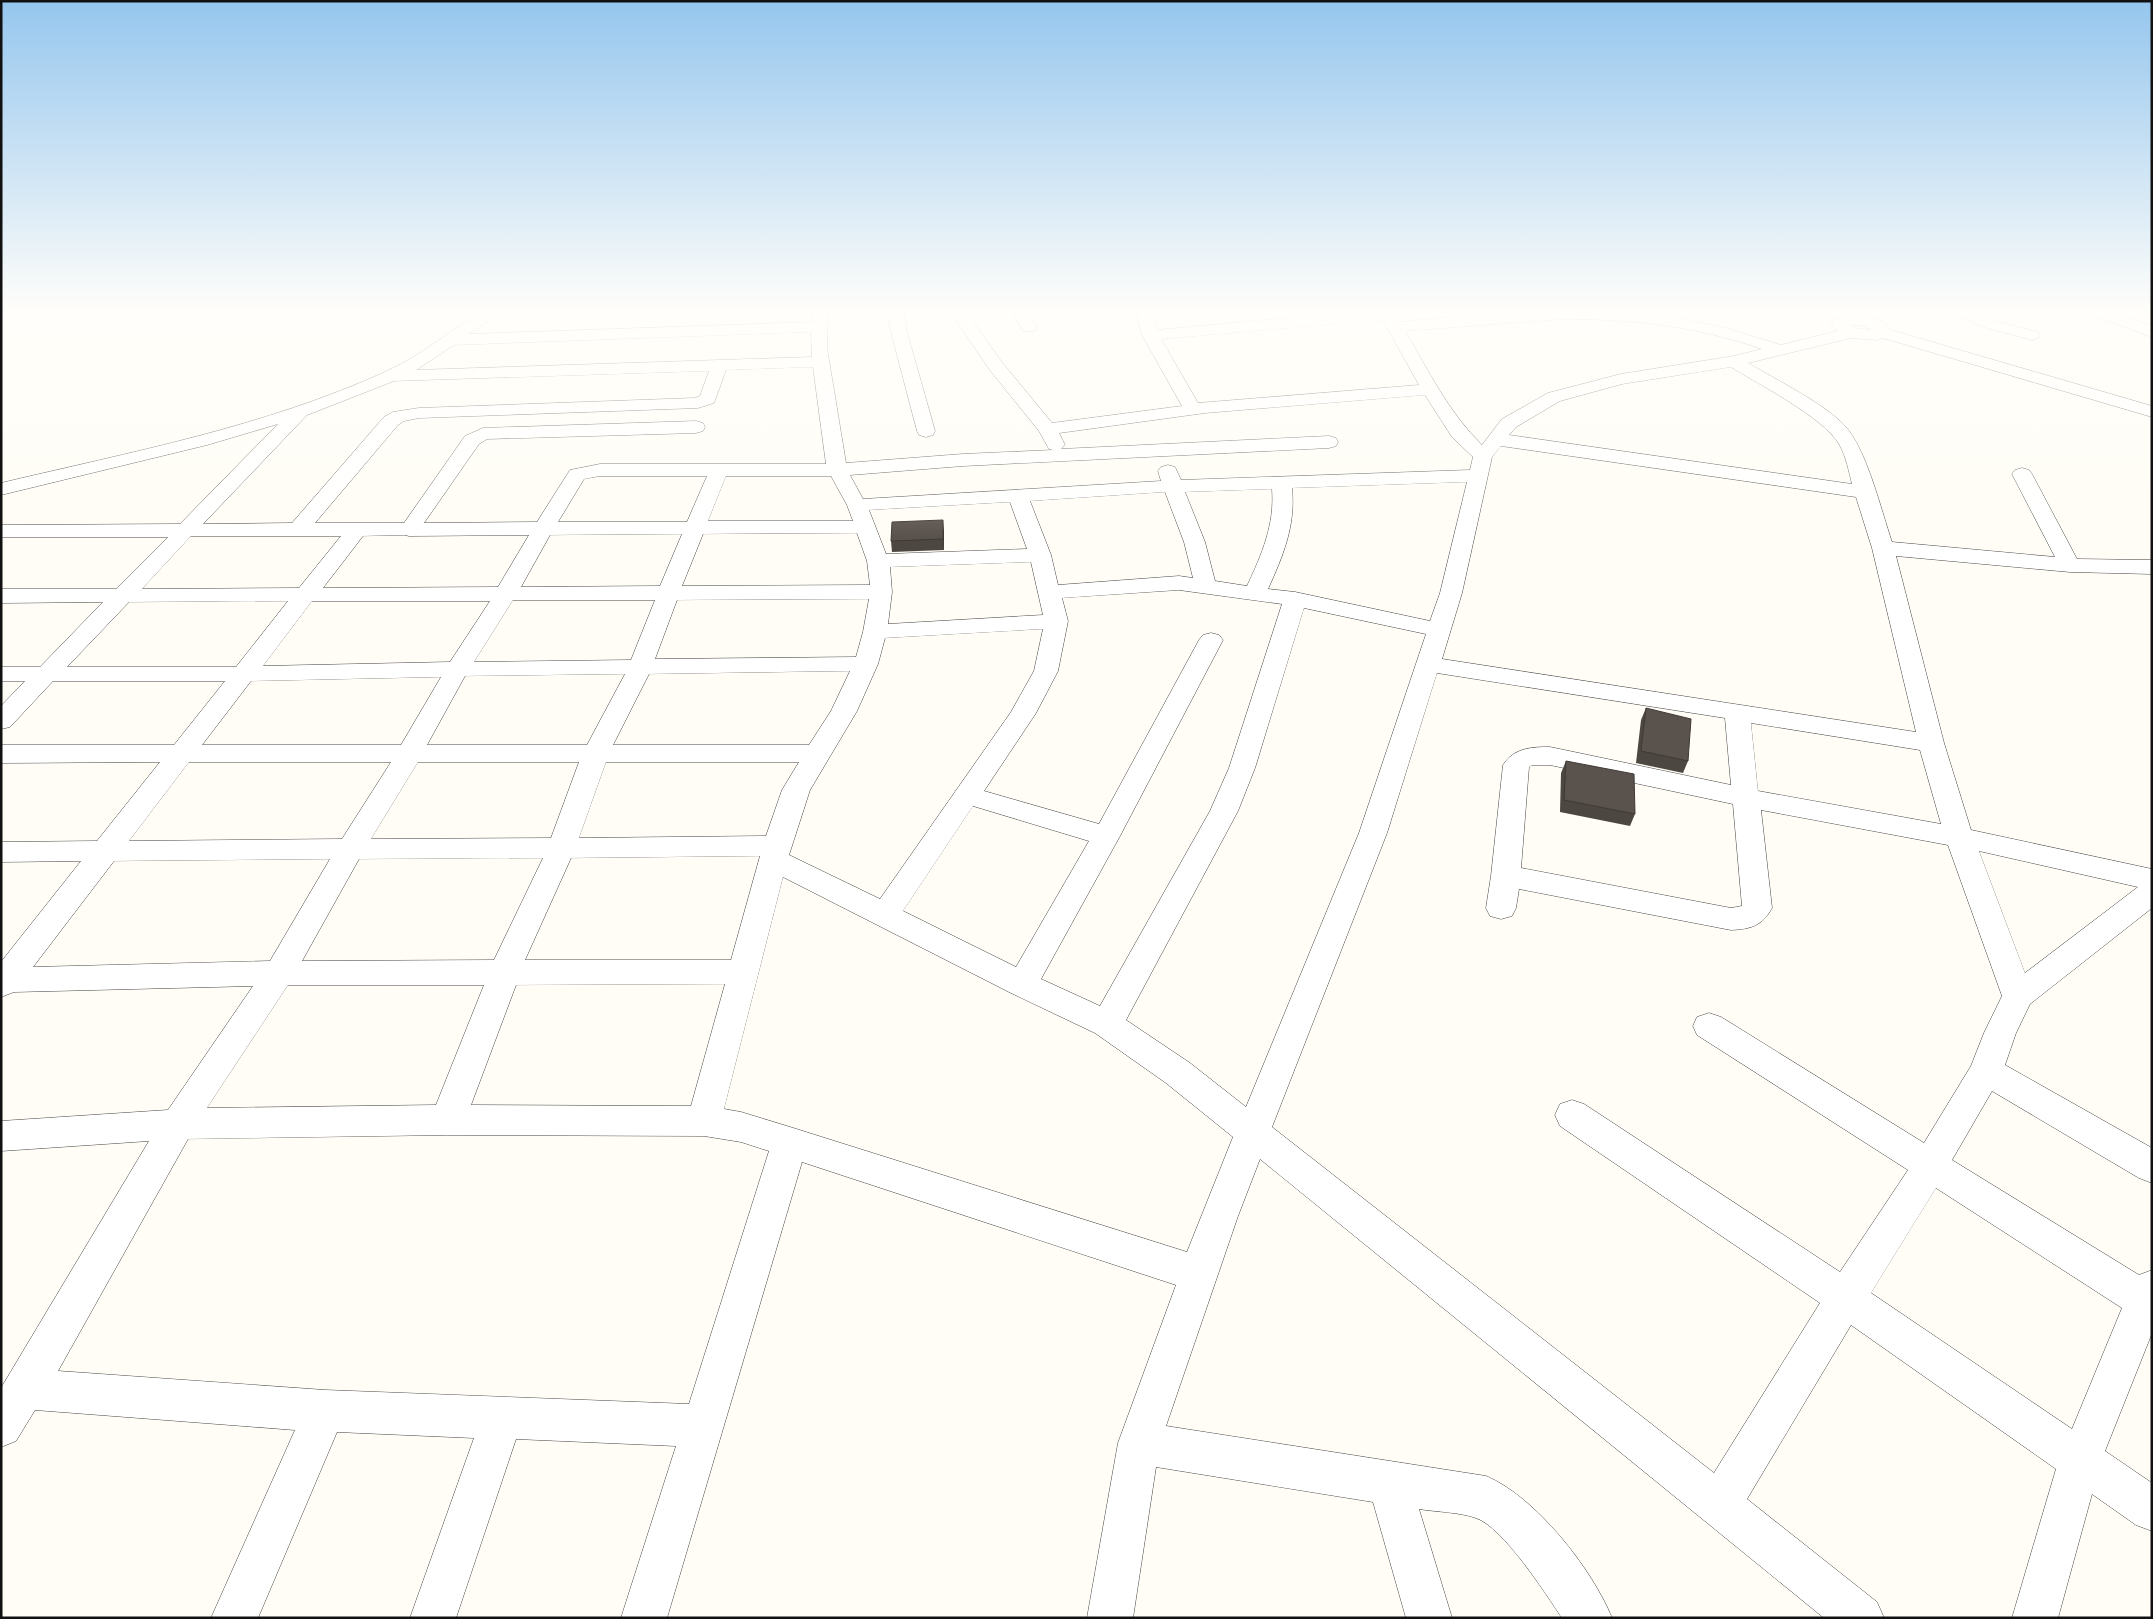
<svg xmlns="http://www.w3.org/2000/svg" width="2153" height="1619" font-family="'PT Serif',serif">
  <style>
    .lines { fill: none; stroke-linecap: round; stroke-linejoin: round }
    .minor-casing { stroke: #444; stroke-width: 1 }
    .minor { fill: #fff; fill-rule: evenodd }
    .wall { fill: #4d4742 }
    .shaded-wall { fill: #3f3936 }
    .building { fill: #5a524d; stroke: #3f3936 }
  </style>
  <rect width="100%" height="100%" fill="#fffdf5"/>
  <g class="lines">
    <g class="minor-casing">
      <path id="minor" d="M1,309H13L7,318L1,320Z
        M487,309H507L469,334L812,322V309H828L827,348L846,463L963,454L1053,450L1049,449L1039,431L989,369L948,309H964L1001,361L1052,423L1182,406L1142,335L1135,309H1151L1157,330L1383,309L1393,310L1400,322L1506,312L1590,309L1639,312L1680,318L1726,328L1781,345L1837,331L1831,323L1833,320C1852,312 1878,313 1891,330L2152,406V417L1883,338L1877,340L1851,338L1748,363C1775,379 1825,404 1845,426C1867,450 1881,510 1892,542L2055,557L2012,474L2015,470L2022,468L2029,470L2032,474L2077,559L2152,560V574L2070,572L1896,556L1944,743L1971,830L2152,869V908L2030,1004L2016,1033L2005,1065L2152,1148V1183L2139,1178L1992,1091L1952,1160L2139,1275L2152,1270V1333L2105,1451L2152,1483V1531L2136,1525L2092,1494L2058,1618H2012L2056,1469L1851,1325L1747,1499L1877,1602L1884,1618H1824L1260,1159L1238,1216L1166,1426L1486,1476C1536,1497 1592,1569 1612,1618H1562C1546,1594 1503,1527 1476,1518C1459,1512 1437,1512 1419,1509L1452,1618H1406L1373,1502L1156,1467L1133,1618H1087L1118,1443L1176,1285L802,1162L667,1618H621L676,1446L516,1439L456,1618H410L474,1438L337,1432L258,1618H211L295,1430L35,1410L16,1441L1,1447V1388L149,1141L1,1151V1121L168,1110L253,986L14,992L1,997V962L81,861L1,862V842L97,841L160,762L1,763V745H174L225,681H53L10,727L1,729V706L25,681H1V667H40L103,602L1,603V589H116L168,537H1V525L180,524L278,424L207,445L1,495V483C131,452 265,427 387,371C423,355 452,328 487,309ZM1563,319C1631,319 1697,326 1762,349L1734,356L1621,374L1548,393L1502,419L1482,445C1449,413 1428,370 1405,331ZM1383,320L1419,385L1198,403L1161,339ZM1849,325H1862L1872,330L1855,328ZM811,332L812,357L416,370L454,345ZM813,367L826,464H600L570,470L537,522L424,523L479,444L487,439L696,433L703,431L705,427L703,423L696,421L483,428L465,436L404,523H315L398,425L404,421L419,418L698,408L714,403L726,370ZM1731,367C1760,385 1823,417 1839,444C1846,456 1849,472 1852,484L1509,435L1516,427L1560,401L1622,384ZM709,371L700,396L695,398L419,408L393,412L384,417L292,523L203,524L307,415L394,381ZM1425,395L1452,437L1473,457L1470,470L1181,480L1175,467L1168,465L1161,467L1158,471L1161,481L863,499L850,475L963,466L1329,448L1336,446L1338,442L1336,438L1329,436L1061,449L1065,445L1059,433L1205,413ZM1501,446L1856,497L1872,548L1916,732L1442,659L1462,593L1492,457ZM600,476H707L687,522H558L584,479ZM726,476H831L847,505L853,521H708ZM1467,482L1440,593L1430,621L1295,592L1268,589C1283,556 1296,525 1292,488ZM1272,489C1275,524 1262,554 1247,586L1215,581L1205,542L1185,492ZM1165,492L1184,542L1193,578L1179,576L1058,585L1051,555L1030,501ZM1010,502L1027,549L886,554L869,510ZM857,533L867,561L870,585L682,586L703,534ZM682,534L660,586L521,587L550,535ZM405,535L409,536L529,535L498,587L323,588L363,536ZM191,536H341L299,588L142,589ZM1031,562L1043,615L888,624L892,592L890,567ZM1179,590L1282,604L1229,768L1210,811L1100,1006L1041,979L1120,836L1223,640L1219,635L1211,633L1203,635L1199,640L1099,824L984,791L1036,713L1058,671L1068,621L1062,598ZM869,599L863,632L856,657L655,659L677,600ZM513,600H655L631,660L474,662ZM288,601L236,667H67L129,602ZM312,601H490L450,662L263,666ZM1304,608L1426,634L1359,833L1246,1107L1190,1063L1126,1020L1238,811L1255,768ZM1043,629L1034,671L1011,712L880,899L789,855L810,790L857,711L878,664L885,638ZM850,671L831,711L809,745H613L649,674ZM1437,673L1725,718L1731,785L1550,747C1531,747 1514,748 1503,765L1491,876L1486,908L1490,916L1501,919L1512,916L1516,908L1519,889L1731,930C1751,929 1762,926 1772,908L1761,810L1948,845L2002,996L1984,1033L1971,1066L1924,1143L1721,1017L1709,1013L1697,1017L1693,1026L1697,1035L1908,1170L1840,1272L1584,1104L1572,1100L1560,1104L1555,1115L1560,1126L1820,1303L1714,1473L1272,1127L1387,833ZM625,674L587,745H427L465,676ZM441,677L401,745H202L251,681ZM1751,723L1920,750L1941,824L1758,791ZM189,762H391L342,839L129,841ZM418,762H579L551,838L371,839ZM606,762H799L782,790L766,836L579,838ZM1532,765H1550L1733,804L1742,906L1731,908L1521,868L1529,767ZM973,806L1089,841L1016,967L903,911ZM1979,851L2138,887L2025,973ZM760,856L731,960H525L571,858ZM543,858L494,960L302,961L359,859ZM330,859L270,961L33,967L114,861ZM783,877L1011,993L1095,1033L1166,1083L1233,1137L1187,1252L790,1127L741,1112L724,1109ZM725,984L691,1106L471,1105L516,985ZM288,985H484L436,1105L207,1108ZM448,1135L704,1136L741,1142L769,1151L689,1404L325,1390L58,1371L188,1139ZM1936,1188L2122,1308L2072,1429L1871,1293Z
        M887,309H903L907,332L935,431L933,435L926,437L919,435L917,431L891,332Z
        M1010,309H1026L1037,328L1035,331H1023Z
        M1947,309H1969L1999,322L2038,332L2040,335L2038,338L2032,340L1987,328L1949,312Z
        M2082,309H2105L2152,326V337L2084,312Z"/>
    </g>
    <use href="#minor" class="minor"/>
  </g>
  <path class="wall" d="M944,531V550L892,552L891,541Z
    M1646,708L1688,761L1683,773L1636,763L1641,720Z
    M1566,761L1635,814L1630,826L1560,812L1561,773Z"/>
  <path class="shaded-wall" d="M943,520L944,531V550L943,539Z"/>
  <path class="building" d="M943,520V539L891,541L892,522Z
    M1646,708L1691,719L1688,761L1641,751Z
    M1566,761L1634,774L1635,814L1564,800Z"/>
  <linearGradient id="sky" x2="0" y2="1"><stop stop-color="#95c6ee"/><stop offset="0.58" stop-color="#fffefa"/><stop offset="1" stop-color="#fffefa" stop-opacity="0"/></linearGradient>
  <rect width="2153" height="536" fill="url(#sky)"/>
  <rect width="2153" height="1619" fill="none" stroke="#111111" stroke-width="5"/>
</svg>
